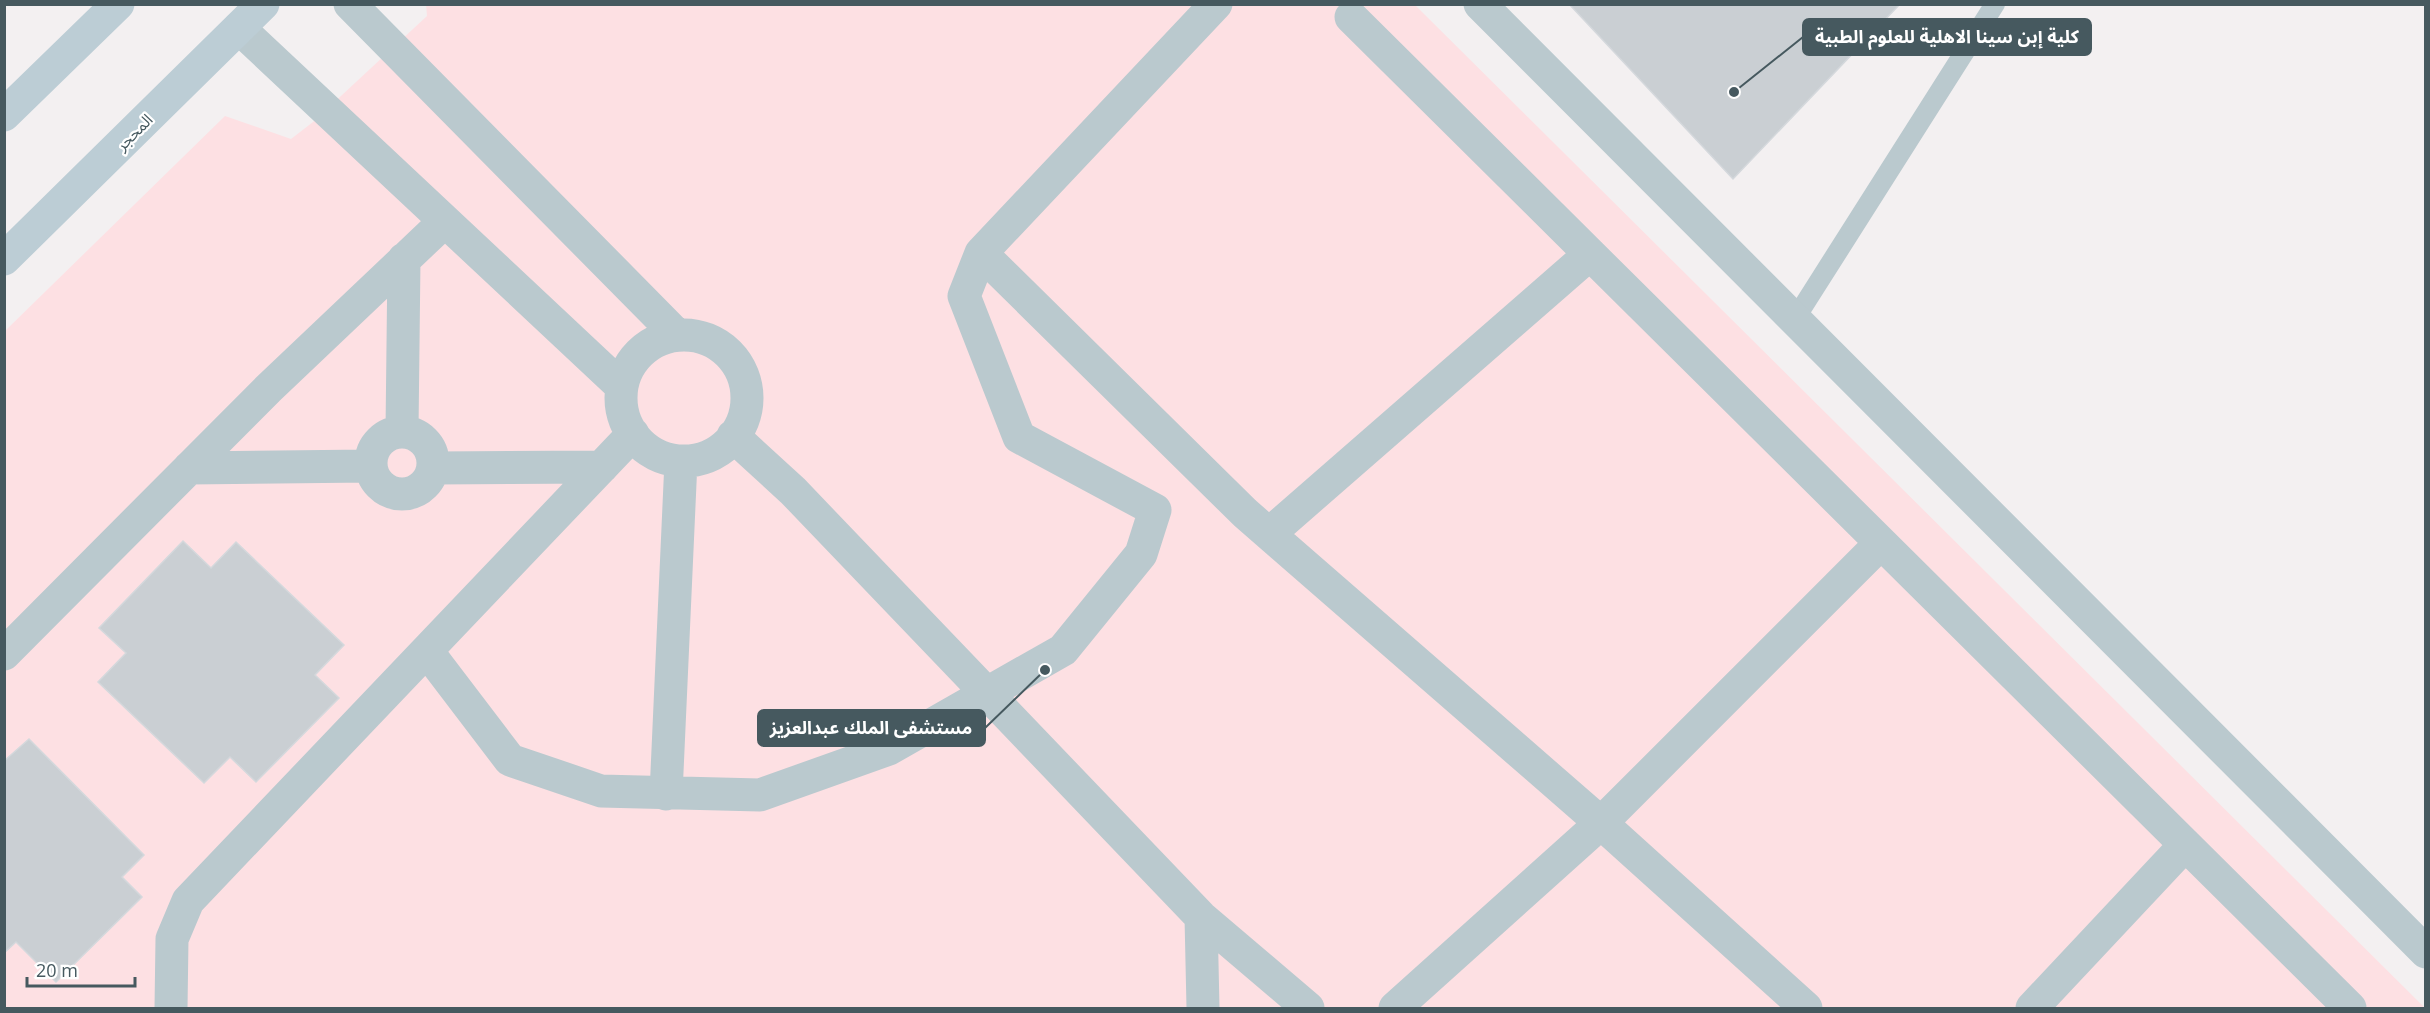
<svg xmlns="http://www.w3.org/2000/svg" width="2430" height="1013" font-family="'Open Sans','Noto Sans Arabic',sans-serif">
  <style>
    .medical { fill: #fde0e3 }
    .building { fill: #cacfd3; stroke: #d4d8dc; stroke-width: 1.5 }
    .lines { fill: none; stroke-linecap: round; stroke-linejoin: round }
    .lane { stroke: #bac9ce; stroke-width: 20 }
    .street { stroke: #bac9ce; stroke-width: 33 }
    .secondary { stroke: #bccdd5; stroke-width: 33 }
    .labels { text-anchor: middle; stroke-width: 4.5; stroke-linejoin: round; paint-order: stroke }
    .street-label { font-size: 16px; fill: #46595f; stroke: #fff }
    .leader { fill: none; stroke: #46595f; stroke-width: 2 }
    .callout-dot { fill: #46595f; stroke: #fff; stroke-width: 2 }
    .callout { fill: #46595f; stroke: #46595f; stroke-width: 2 }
    .callout-label { font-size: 18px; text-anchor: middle; font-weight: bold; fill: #fff }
  </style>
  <rect width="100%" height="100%" fill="#f3f0f1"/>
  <path class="medical" d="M426,4L1415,5L2425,1008H5V331L225,116L291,139L313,122L427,16Z"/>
  <path class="building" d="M1569,4H1900L1733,179Z
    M183,541L211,568L236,542L344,645L315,675L339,698L256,782L230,757L204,783L98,682L126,653L99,628Z
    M29,739L144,855L122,877L142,897L56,982L16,942L4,953V761Z"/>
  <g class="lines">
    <path class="lane" d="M1795,319L1995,4"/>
    <path class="street" d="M350,4L677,335
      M1480,4L2426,952
      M1351,17L2350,1008
      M239,28L621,386
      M981,253L1245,513L1601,823L1806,1008
      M621 398a63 63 0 1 1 126 0a63 63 0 1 1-126 0Z
      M402,431L404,259
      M371 463a31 31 0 1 1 62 0a31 31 0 1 1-62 0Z
      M733,436L793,491L1201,917L1308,1008
      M189,468L369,466
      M435,468L602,467
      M1269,534L1590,254
      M427,651L510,760L601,791L760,795L889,749L1063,650L1141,554L1155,510L1019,437L964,296L981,253L1216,4
      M4,654L268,389L445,221
      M666,794L681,461
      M1201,917L1203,1008
      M171,1008L172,939L188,901L633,434
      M1395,1008L1601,823L1880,544
      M2032,1008L2185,845"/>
    <path class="secondary" d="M4,115L118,4
      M4,259L263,4"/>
  </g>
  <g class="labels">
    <g class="street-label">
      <text transform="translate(134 132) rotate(-45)" y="6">المحجر</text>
    </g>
  </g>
  <path class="leader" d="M1734 92L1803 37M1045 670L985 728"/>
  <g class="callout-dot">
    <circle cx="1734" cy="92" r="6"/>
    <circle cx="1045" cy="670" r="6"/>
  </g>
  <g class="callout">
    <rect x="1803" y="19" width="288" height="36" rx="6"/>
    <rect x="758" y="710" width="227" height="36" rx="6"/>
  </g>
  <g class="callout-label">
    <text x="1947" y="43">كلية إبن سينا الاهلية للعلوم الطبية</text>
    <text x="871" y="734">مستشفى الملك عبدالعزيز</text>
  </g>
  <rect width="2430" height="1013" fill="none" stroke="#46595f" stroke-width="12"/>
  <path d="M27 977v9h108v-9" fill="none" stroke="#46595f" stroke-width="3"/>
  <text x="36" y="977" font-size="18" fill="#46595f" stroke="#ffffff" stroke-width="4.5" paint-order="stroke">20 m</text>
</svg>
